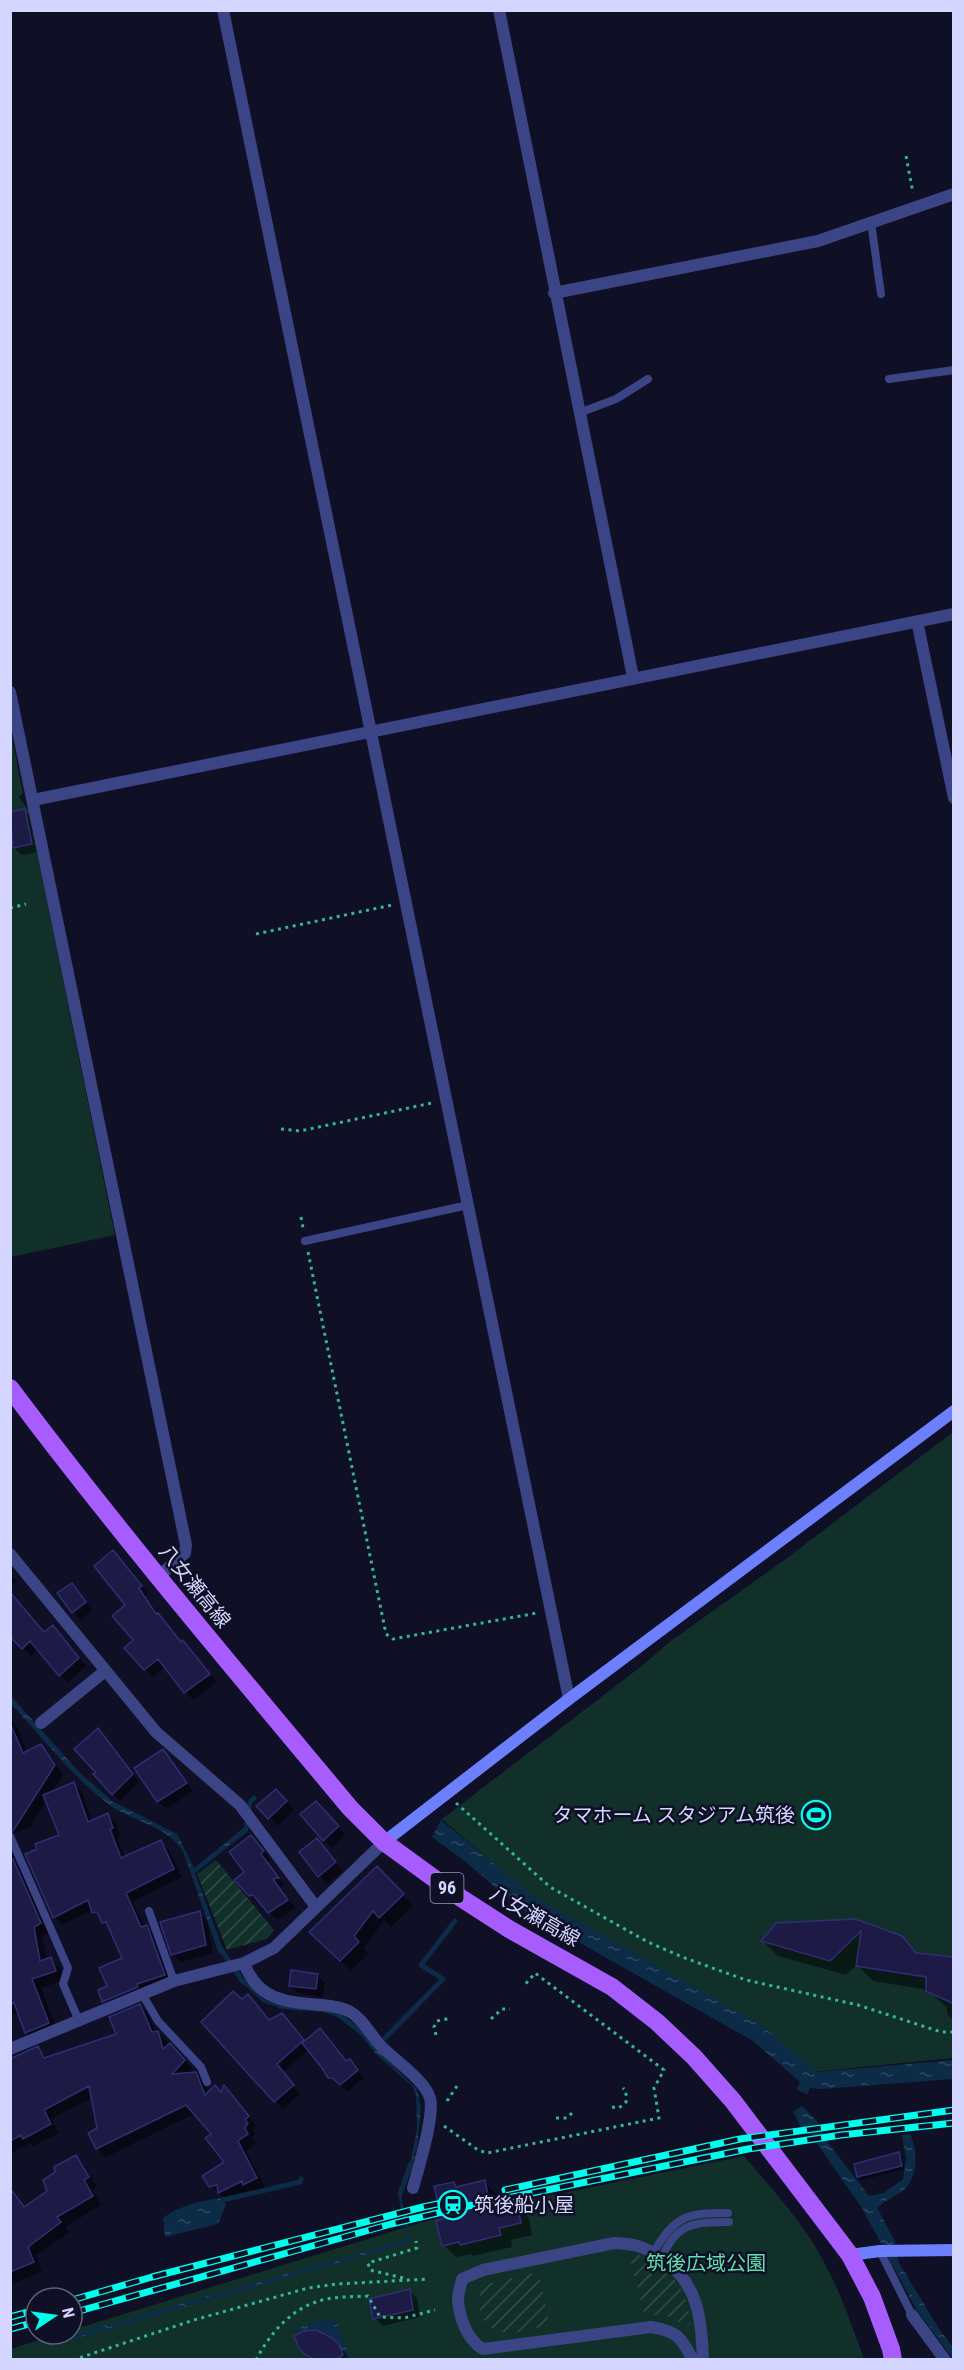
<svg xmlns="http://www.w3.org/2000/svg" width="964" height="2370" font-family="'Roboto Condensed','Noto Sans JP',sans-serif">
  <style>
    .green { fill: #12302a }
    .garden { fill: url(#garden-furrows) }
    .water { fill: url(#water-ripples) }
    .shadow { fill: #0007 }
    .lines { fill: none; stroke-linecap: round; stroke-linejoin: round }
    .stream { stroke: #0c2b47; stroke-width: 5 }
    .building { fill: #1d1b46; stroke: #302e72; stroke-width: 1.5 }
    .path { stroke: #30b799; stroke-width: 3; stroke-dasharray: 3 4.5; stroke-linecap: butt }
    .lane { stroke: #3b4484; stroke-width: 8 }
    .street { stroke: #3b4484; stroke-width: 12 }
    .secondary { stroke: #6c80fe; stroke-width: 12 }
    .primary { stroke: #a75cfe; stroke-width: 18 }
    .rail-casing { stroke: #02fded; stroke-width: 7 }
    .rail { stroke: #0f0f26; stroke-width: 4.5; stroke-dasharray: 14; stroke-linecap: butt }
    .labels { text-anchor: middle; stroke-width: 5; stroke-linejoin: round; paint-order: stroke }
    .shield { fill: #0f0f26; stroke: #999abe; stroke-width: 1.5 }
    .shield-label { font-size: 18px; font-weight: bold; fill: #d4d6ff }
    .street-label { font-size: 20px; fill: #d4d6ff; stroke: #0f0f26 }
    .poi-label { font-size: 20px; fill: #d4d6ff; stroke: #0f0f26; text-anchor: end }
    .park-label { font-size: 20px; fill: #60dfaa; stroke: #0f0f26 }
  </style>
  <defs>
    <pattern id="garden-furrows" width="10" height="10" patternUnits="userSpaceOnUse" patternTransform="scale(1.5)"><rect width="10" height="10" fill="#12302a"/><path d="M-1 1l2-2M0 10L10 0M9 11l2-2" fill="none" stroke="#344d4a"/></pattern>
    <pattern id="water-ripples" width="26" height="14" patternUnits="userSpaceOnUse" patternTransform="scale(1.5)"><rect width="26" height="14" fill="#0c2b47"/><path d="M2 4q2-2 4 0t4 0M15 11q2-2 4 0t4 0" fill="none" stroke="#2e4963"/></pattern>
  </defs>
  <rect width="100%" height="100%" fill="#0f0f26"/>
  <path class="green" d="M11,732L23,793L19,797L28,809L115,1235L11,1257Z
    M953,1432V2058L813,2072L526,1892L442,1819L643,1665L668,1643L783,1561Z
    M744,2156C772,2189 804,2223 824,2262C841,2293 852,2326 864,2359L11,2360L10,2349L59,2334H72V2330L426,2221Z"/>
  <path class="garden" d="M216,1860L274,1930L266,1939L227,1950L197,1874Z
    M639,2255C673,2270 685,2287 691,2324L687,2327L670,2317L644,2313L630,2259L632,2256Z
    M538,2272L550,2325C523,2330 490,2345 480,2310C477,2300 479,2292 487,2284Z"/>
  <path class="water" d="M10,1695L79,1772L112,1801L177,1834L194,1868L245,1827L248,1831L195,1873L224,1952L219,1954L183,1851C163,1823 137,1824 111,1806C76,1781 40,1735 11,1704Z
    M441,1820L532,1895L761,2025L817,2072L953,2060V2079L821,2089L810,2088L807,2094L797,2090L800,2082L753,2041L522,1910L462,1859L432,1837Z
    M241,1976L263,1999L272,2003L339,2012L346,2016L345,2020L324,2012L283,2009L263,2002L238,1979Z
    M360,2028L382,2055L417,2089L421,2108L417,2147L411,2170H409L417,2128L416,2095L412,2086L375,2053L357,2030Z
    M802,2106L817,2121L829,2144L869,2196L884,2193L903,2179L906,2158L902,2135L910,2134C918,2150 918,2175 905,2189C897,2196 885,2200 877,2208L895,2241L899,2263L941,2332L953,2347V2359L916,2309L862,2208L818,2145L801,2127L793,2112Z
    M400,2187L403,2188C398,2207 411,2223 410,2242L73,2339L69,2338L71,2335L406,2240C410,2222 395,2206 400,2187Z
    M220,2198L226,2204L218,2224L165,2237L163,2218C179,2206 200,2201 220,2198Z
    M325,2319H333C343,2328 339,2339 349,2350L346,2357L314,2332H295L296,2328Z"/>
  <path class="shadow" d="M24,811L32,818L39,852L22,855L14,848L10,830V814Z
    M121,1560L148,1594L145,1597L159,1616L182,1643L191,1650L217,1682L193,1700L166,1666L153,1677L126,1648L135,1640Z
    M10,1574L16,1581L10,1588Z
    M71,1585L92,1610L81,1620L73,1612Z
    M45,1634L61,1635L86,1666L67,1683L38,1649L31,1656L10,1635Z
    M10,1717L18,1729L27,1752L41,1746L50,1755L63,1775L51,1793L74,1784L82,1792L92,1822L108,1815L116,1823L120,1836L117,1837L125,1858L161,1842L169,1850L182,1877L133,1902L145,1928L155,1936L173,1984L112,2009L104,2001L124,1958L111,1930L93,1910L62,1925L54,1917L61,1836L47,1800L30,1827L14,1833L10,1830Z
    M98,1730L139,1782L120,1801L96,1775L99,1774Z
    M163,1751L193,1791L166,1809L158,1801Z
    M284,1798L294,1810L277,1826L259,1806Z
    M324,1811L345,1834L332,1848L324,1840Z
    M317,1840L343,1871L327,1884L301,1852Z
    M10,1844L16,1864L22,1870L50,1933L42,1936L47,1960L50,1959L60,1968L64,1980L41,1988L58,2032L36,2041L26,2032L19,2013L10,2016Z
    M259,1845L271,1860L267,1862L285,1886L279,1887L295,1908L277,1920L261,1902L258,1903L236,1880L246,1873Z
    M387,1878L413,1906L391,1927L384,1920L364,1948L368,1954L351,1970L321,1943Z
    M199,1913L207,1921L213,1953L181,1962L173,1954Z
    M855,1920L901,1937L919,1955L954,1959V2021L947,2014V2008L928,1990L873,1981L857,1965L846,1975L778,1956L763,1941Z
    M317,1975L325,1983L323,1997L298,1993L290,1986Z
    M140,2006L148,2014L156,2033L167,2041L168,2046L170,2045L193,2069L188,2075L195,2074L204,2083L209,2093L222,2094L225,2088L256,2125L253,2129L255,2133L253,2138L256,2144L246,2151L265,2187L253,2193L250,2190L228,2200L210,2186L227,2163L213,2134L195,2113L106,2157L97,2148L99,2129L93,2097L51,2119L59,2133L33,2146L30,2143L13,2152L10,2149V2111L38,2048L47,2059L118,2034Z
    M203,2022H289L306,2043L327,2037L347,2062L349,2060L364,2078L348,2091L329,2078L309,2049L283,2073L300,2094L283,2109Z
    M898,2154L902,2157L905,2169L862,2180L858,2176Z
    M76,2157L84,2166L97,2187L92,2189L101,2205L65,2227L69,2232L36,2256L42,2271L10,2285V2190L26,2208L49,2191Z
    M484,2182L496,2194L500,2210L517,2206L529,2218L532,2235L511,2240L512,2247L473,2256L471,2254L456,2257L444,2245V2220L453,2183L458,2188Z
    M409,2290L417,2298L420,2317L383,2326L375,2318Z
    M315,2331L324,2334L338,2346L347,2354L349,2360H312L305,2353Z"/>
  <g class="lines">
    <path class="stream" d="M241,1833L246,1829L250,1802L254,1798
      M220,1948L243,1982
      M339,2015L362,2033
      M385,2038L443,1979L421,1965L455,1921
      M400,2194L411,2163
      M223,2200L300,2182L301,2179"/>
  </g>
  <path class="building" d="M25,809L32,844L13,848L10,812Z
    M113,1550L142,1586L139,1588L156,1614L158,1613L181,1642L183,1640L210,1674L184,1693L158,1659L144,1670L124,1648L133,1640L112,1616L125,1605L94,1566Z
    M72,1583L86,1602L72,1613L57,1593Z
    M10,1592L44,1632L53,1625L79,1658L59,1676L30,1641L22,1649L10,1637Z
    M10,1723L23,1753L41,1744L55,1765L13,1831L10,1830Z
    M98,1728L133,1774L112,1795L93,1774L96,1773L74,1749Z
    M163,1749L187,1783L157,1802L134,1768Z
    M74,1782L88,1822L108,1813L113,1828L110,1829L121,1858L161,1840L174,1869L126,1893L141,1927L147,1925L165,1975L137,1984L138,1987L102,2002L98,1990L107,1986L99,1968L122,1958L106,1922L102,1923L97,1912L92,1913L88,1900L53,1918L25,1854L37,1849L35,1844L59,1835L43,1795Z
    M276,1789L287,1801L268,1819L256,1806Z
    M316,1801L339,1826L323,1841L300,1814Z
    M251,1835L264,1851L261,1854L279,1878L273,1879L288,1900L268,1913L253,1895L249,1896L234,1880L244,1872L229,1852Z
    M317,1838L336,1862L318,1877L299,1852Z
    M13,1859L41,1923L34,1927L40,1961L51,1957L56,1971L32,1979L49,2023L25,2033L14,2003L10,2004V1860Z
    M377,1866L404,1894L379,1918L373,1911L354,1936L359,1942L340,1961L309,1932Z
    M200,1911L206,1945L171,1955L160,1922Z
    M855,1919L902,1936L916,1953L954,1957V2004L926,1991V1977L856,1966L861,1931L830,1961L761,1941L776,1923Z
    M291,1970L318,1974L316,1989L289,1986Z
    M233,1991L242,1999L248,1994L269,2020L282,2013L304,2040L277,2064L294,2085L274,2102L201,2022Z
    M140,2004L152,2032L158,2031L163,2049L170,2043L185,2060L172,2074L196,2072L205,2095L215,2085L221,2092L224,2085L249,2116L245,2120L248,2123L245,2128L248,2134L238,2141L257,2178L243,2185L242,2181L218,2193L217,2185L209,2187L202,2176L224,2162L205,2138L211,2134L186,2105L96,2149L88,2133L97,2128L89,2086L44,2110L51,2124L23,2139L21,2135L10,2141V2059L38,2046L44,2058L116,2034L109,2017Z
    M320,2028L346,2061L350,2059L358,2070L340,2085L332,2078H328L322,2068L302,2043Z
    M899,2152L902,2166L857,2177L854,2164Z
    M76,2155L89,2177L84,2180L93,2196L57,2217L61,2222L28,2247L34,2262L10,2272V2188L24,2207L47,2191L43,2180L55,2172L54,2167Z
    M485,2180L491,2210L517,2204L521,2223L499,2228L501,2235L460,2245L459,2242L442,2246L436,2221L442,2219L434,2186L454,2182L456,2187Z
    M410,2289L413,2310L373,2319L369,2299Z
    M316,2330L332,2338L339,2344L343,2355L335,2360H316L304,2354L298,2346L294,2336L304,2331Z"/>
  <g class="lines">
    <path class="path" d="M906,156L913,193
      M10,908L26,904
      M256,934L392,905
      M281,1129L300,1131L432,1103
      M301,1217L303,1228
      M308,1252L386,1634L393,1639L537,1613
      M456,1803L550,1887L646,1941L682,1957L746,1980L858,2005L941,2032H954
      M491,2019L502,2009H510
      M436,2035L434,2027L437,2021L451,2018
      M447,2101L459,2083
      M612,2107L619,2108L626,2102V2091L623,2088
      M556,2118H567L575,2110
      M444,2126L478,2150L487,2153L659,2118L654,2088L664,2070L535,1973L523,1987
      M403,2278L370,2270L368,2263L417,2248L416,2241
      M73,2360L194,2320L308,2288L337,2284L429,2279
      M256,2360C269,2335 289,2311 316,2302C332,2296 352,2297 368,2296L380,2317L404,2318L435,2310"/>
    <path class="lane" d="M871,222L881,294
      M889,379L954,370
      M579,413L616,399L648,379
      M305,1241L468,1205
      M10,1836L68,1968L63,1984L79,2021
      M149,1911L174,1981
      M142,1994L158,2021L201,2067L207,2082
      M880,2251L912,2315
      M653,2253C675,2216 686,2213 728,2213
      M662,2258C676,2223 694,2222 729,2222"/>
    <path class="street" d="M223,10L569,1699
      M499,10L633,677
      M554,293L818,241L954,194
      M917,621L954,798
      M10,692L186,1545L185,1553L158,1577
      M33,800L954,614
      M10,1554L156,1732L240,1805L316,1907
      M41,1723L105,1671
      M244,1963C258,2001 286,2002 322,2005C332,2006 340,2007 349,2011C362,2018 370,2034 380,2045C393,2059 425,2080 430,2098C435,2116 418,2169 413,2188
      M10,2049L174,1981L244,1963L274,1948L384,1842
      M912,2315L945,2360
      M693,2360C681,2337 677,2331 651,2327L483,2349C467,2340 459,2317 458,2299C458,2293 461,2285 462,2279L483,2270L614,2243C635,2244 644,2246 661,2258C699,2283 701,2318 703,2360"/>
    <path class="secondary" d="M384,1842L569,1699L954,1411
      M850,2255L880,2251L954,2250"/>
    <path class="primary" d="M10,1388C118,1532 235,1670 350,1808L384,1842L461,1898L509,1929L612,1987L657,2022L694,2057L733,2101L850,2255L872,2297L891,2349L893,2360"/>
    <g class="rail-casing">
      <path id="rail" d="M505,2190L740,2139L954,2110
        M72,2300L152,2277L423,2207L461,2199
        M72,2313L391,2224L468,2206L748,2149L841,2135L954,2123
        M10,2317L36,2310
        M10,2329L36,2322"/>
    </g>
    <use href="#rail" class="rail"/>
  </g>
  <defs>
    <g id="stadium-ring" transform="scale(1.5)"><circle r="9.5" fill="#0f0f26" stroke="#02fded" stroke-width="1.5"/><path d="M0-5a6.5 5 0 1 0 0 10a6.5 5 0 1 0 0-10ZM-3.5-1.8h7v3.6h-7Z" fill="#02fded"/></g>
    <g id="station-ring" transform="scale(1.5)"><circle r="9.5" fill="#0f0f26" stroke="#02fded" stroke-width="1.5"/><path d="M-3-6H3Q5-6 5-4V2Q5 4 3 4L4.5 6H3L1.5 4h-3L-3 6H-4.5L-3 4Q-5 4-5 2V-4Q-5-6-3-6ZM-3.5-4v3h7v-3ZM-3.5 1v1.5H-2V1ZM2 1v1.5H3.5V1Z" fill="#02fded"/></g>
  </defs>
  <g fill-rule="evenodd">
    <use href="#stadium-ring" x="816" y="1815"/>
    <use href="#station-ring" x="453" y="2205"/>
  </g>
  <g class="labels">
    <rect class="shield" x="430.5" y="1873" width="33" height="30" rx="4.5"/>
    <g class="shield-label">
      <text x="447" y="1894">96</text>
    </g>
    <g class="street-label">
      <text transform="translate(195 1586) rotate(51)" y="7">八女瀬高線</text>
      <text transform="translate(535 1916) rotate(30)" y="7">八女瀬高線</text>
    </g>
    <g class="poi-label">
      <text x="795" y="1822">タマホーム スタジアム筑後</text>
      <text x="474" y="2212" text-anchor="start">筑後船小屋</text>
    </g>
    <g class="park-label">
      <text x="706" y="2270">筑後広域公園</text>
    </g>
  </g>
  <rect width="964" height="2370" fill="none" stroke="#d4d6ff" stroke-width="24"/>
  <g transform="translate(54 2316) rotate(77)"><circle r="28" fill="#0f0f26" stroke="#5e5f7d" stroke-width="1.5"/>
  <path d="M0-4.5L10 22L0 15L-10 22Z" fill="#02fded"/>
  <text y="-9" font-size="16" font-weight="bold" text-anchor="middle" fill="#d4d6ff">N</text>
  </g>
</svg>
